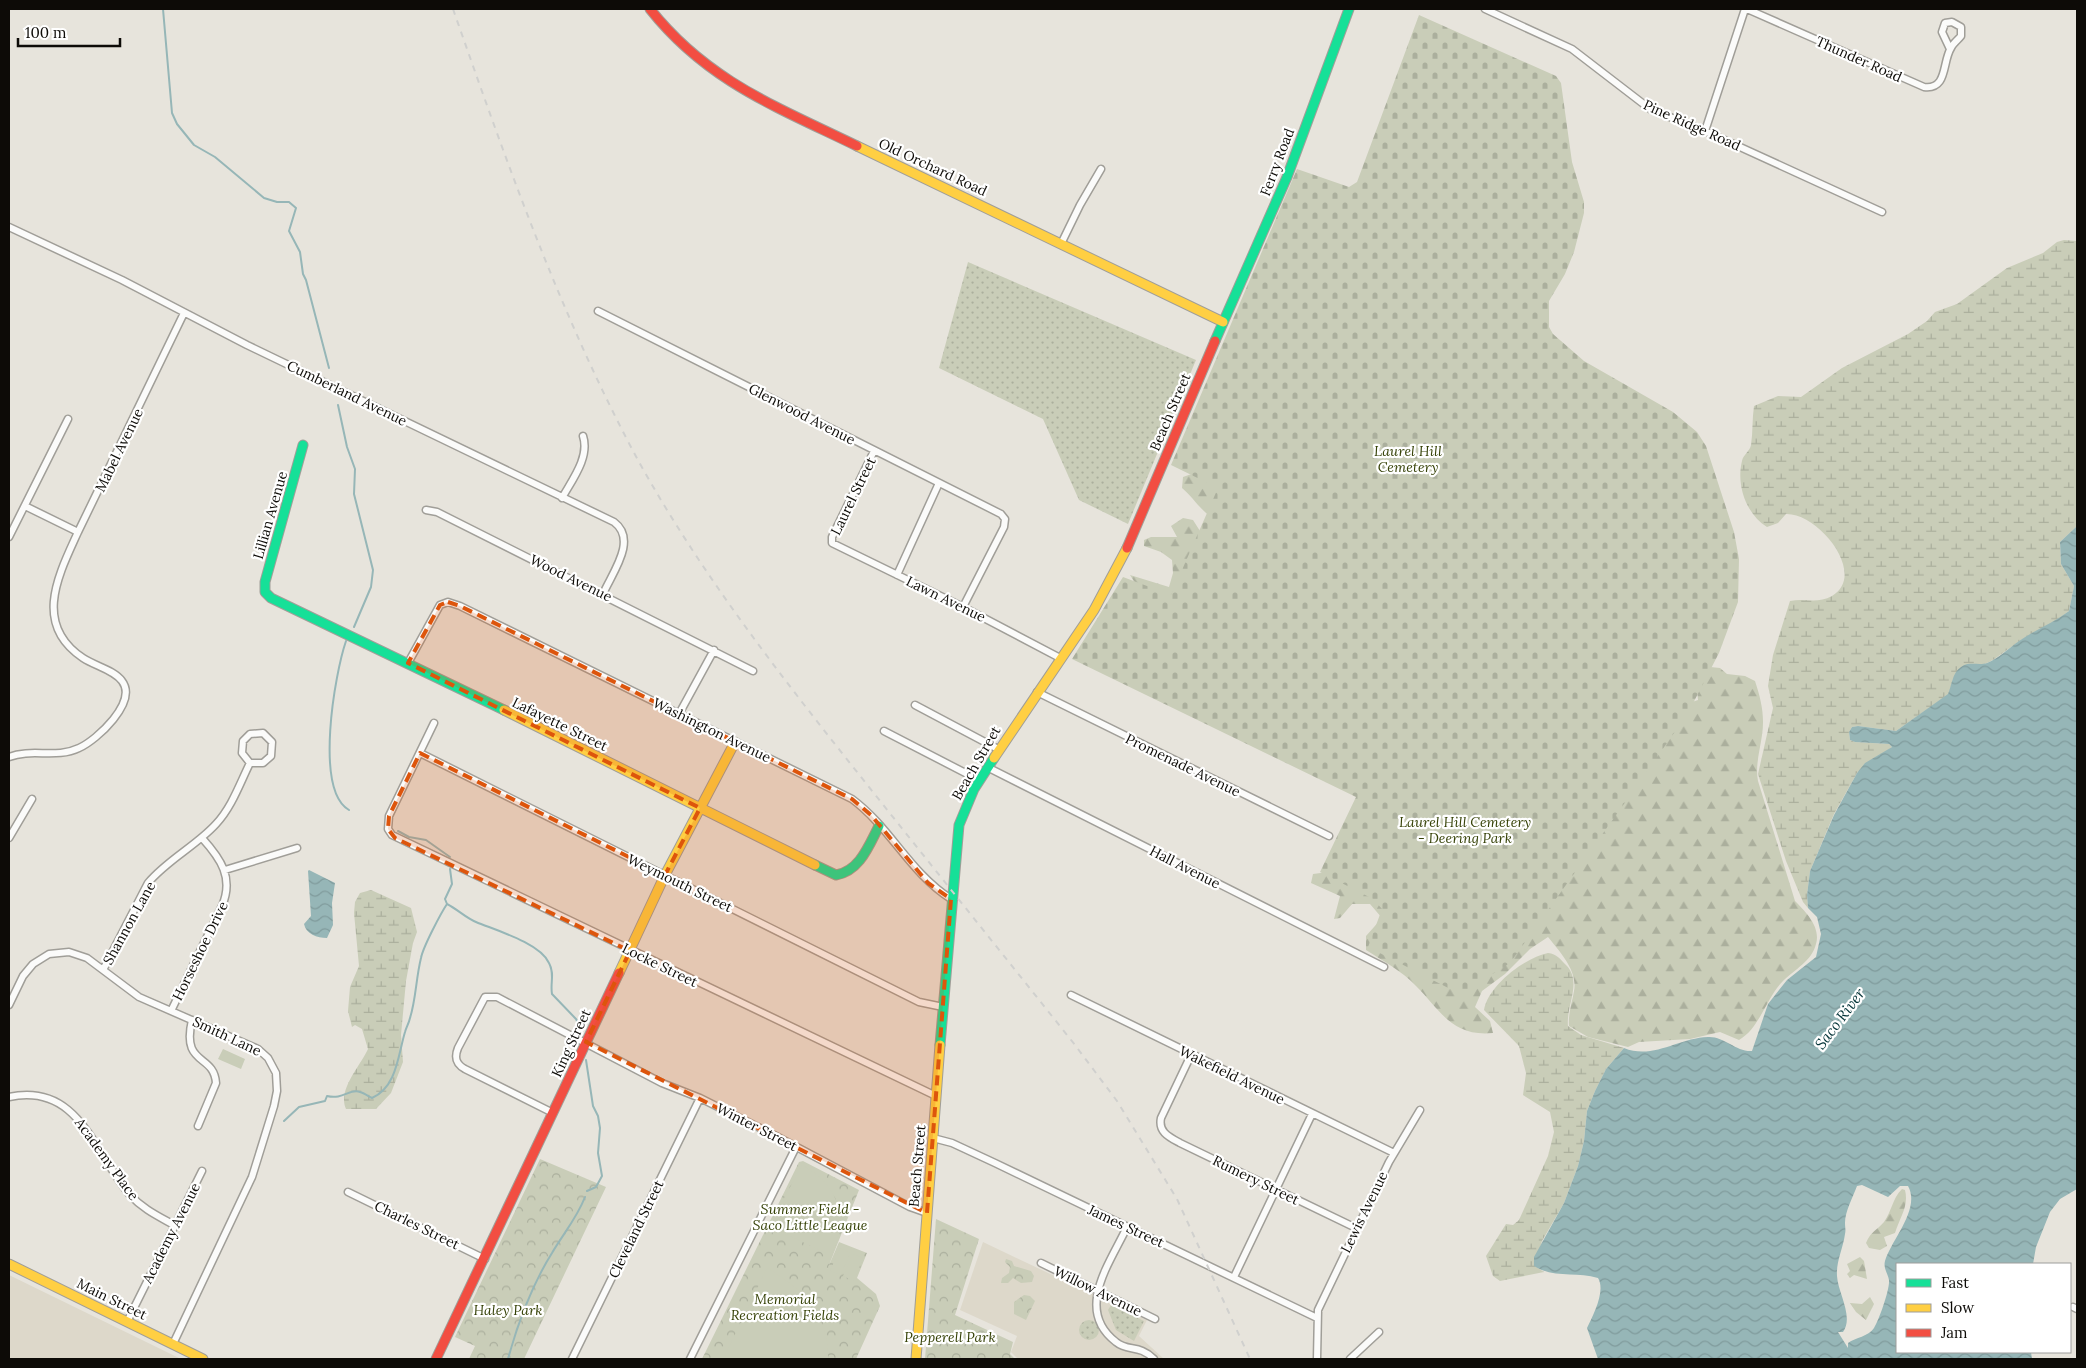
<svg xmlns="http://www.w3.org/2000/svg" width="2086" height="1368" font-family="Lora,serif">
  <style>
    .built { fill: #ddd8ca }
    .grass { fill: url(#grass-dots) }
    .forest { fill: url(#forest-firs) }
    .wetland { fill: url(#wetland-marsh) }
    .cemetery { fill: url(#cemetery-stones) }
    .park { fill: url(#park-crowns) }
    .pitch { fill: #c9cdb8 }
    .water { fill: url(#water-waves); fill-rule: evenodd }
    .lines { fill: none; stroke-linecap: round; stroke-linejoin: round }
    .stream { stroke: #96b6b7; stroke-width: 2 }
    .street-casing { stroke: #a09e98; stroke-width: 9 }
    .fast-casing { stroke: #a09e98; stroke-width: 11 }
    .slow-casing { stroke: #a09e98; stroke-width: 11 }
    .jam-casing { stroke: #a09e98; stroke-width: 11 }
    .street { stroke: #fbfbfa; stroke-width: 6 }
    .fast { stroke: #16e098; stroke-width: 9 }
    .slow { stroke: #ffcf43; stroke-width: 9 }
    .jam { stroke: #f24e42; stroke-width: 9 }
    .rail { stroke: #d0d0ce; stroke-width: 2; stroke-dasharray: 6 6; stroke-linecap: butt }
    .marked { fill: #dd550c; fill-opacity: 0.2; stroke: #dd550c; stroke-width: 4; stroke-dasharray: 10 6; stroke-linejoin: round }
    .labels { text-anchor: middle; stroke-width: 4.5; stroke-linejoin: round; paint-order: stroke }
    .street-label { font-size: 14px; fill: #0d0b07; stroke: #fff }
    .park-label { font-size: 14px; font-style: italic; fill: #364207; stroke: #fff }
    .water-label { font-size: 15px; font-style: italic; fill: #033337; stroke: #fff }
  </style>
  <defs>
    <pattern id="grass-dots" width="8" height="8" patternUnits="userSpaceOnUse" patternTransform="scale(1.25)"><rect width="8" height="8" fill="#c9cdb8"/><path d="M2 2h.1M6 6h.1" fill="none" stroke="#abaf9d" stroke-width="1.8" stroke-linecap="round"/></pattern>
    <pattern id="forest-firs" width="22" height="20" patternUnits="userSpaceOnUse" patternTransform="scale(1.25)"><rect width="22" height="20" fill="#c9cdb8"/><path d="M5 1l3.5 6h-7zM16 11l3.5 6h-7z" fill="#abaf9d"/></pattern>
    <pattern id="wetland-marsh" width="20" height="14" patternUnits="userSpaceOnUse" patternTransform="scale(1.25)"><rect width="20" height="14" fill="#c9cdb8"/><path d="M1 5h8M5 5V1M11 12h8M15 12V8" fill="none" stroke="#abaf9d"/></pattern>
    <pattern id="cemetery-stones" width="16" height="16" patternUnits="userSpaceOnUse" patternTransform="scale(1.25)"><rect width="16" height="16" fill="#c9cdb8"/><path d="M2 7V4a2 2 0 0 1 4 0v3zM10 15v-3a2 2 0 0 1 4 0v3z" fill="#abaf9d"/></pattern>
    <pattern id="park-crowns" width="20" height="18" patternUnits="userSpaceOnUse" patternTransform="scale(1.25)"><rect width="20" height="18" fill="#c9cdb8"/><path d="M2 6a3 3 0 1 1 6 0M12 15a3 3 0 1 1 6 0" fill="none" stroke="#abaf9d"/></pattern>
    <pattern id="water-waves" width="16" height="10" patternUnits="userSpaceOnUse" patternTransform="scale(1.25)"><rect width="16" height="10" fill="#96b6b7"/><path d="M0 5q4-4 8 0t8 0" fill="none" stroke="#809b9c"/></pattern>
  </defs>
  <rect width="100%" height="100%" fill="#e7e4dc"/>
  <path class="built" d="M983,1242L1147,1320L1139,1336L1164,1359H1018L1011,1352L1017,1336L960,1310Z
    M9,1275L181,1359H9Z"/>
  <path class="grass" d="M968,262L1196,360L1128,524L1079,500L1043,419L939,368Z
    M1111,1305L1144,1321L1134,1341L1116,1330L1108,1310Z
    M1079 1330a10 10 0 1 1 20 0a10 10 0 1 1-20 0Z"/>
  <path class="forest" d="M1197,472L1683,705L1698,700L1696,681L1691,665L1720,668L1727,674L1745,676L1755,681C1761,699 1765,716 1762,735C1760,750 1755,766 1758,781L1795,901C1806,912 1821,927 1816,944C1812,961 1794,970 1783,981C1766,998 1760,1028 1739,1040L1720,1032L1690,1039L1639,1042L1628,1047L1588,1037L1569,1026C1568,1013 1572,1003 1574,991C1578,971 1560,952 1548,937L1530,949L1505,974L1482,991L1475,1007L1490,1021L1493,1033C1452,1037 1441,1011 1416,986C1402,971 1383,961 1366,950V936L1382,918L1370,904H1352L1340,918L1334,919L1340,896L1311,883L1313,874L1336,871L1469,920L1184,603L1137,586L1130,575L1169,587L1173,573L1172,560L1161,552L1144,546V540L1151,537H1177L1171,526L1183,518L1193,520L1207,542L1216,520C1201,512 1195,499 1182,488L1183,477Z
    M1902,1189L1905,1190C1909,1206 1900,1217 1895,1233L1884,1237L1887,1246L1880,1250L1869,1248L1866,1243C1871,1231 1876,1231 1884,1222C1892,1211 1892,1199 1902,1189Z
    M1860,1257L1864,1261L1867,1279L1854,1275L1850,1278L1847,1274L1850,1271L1847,1264Z
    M1870,1297L1874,1304L1866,1320L1856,1312L1850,1303L1862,1304Z"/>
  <path class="wetland" d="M2064,240L2077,241V526L2060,542L2061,564L2074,586L2069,611L2057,620L2021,640L1993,660L1953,679L1949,694L1896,731L1858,726L1852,727L1849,732L1850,740L1855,742L1889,744L1892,747L1857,773L1834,814L1810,871L1807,895L1808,908L1803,902L1786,861L1758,774L1773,708L1768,686L1773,655L1790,601C1805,598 1818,604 1832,596C1868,575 1819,513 1786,514L1778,523L1767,527C1746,514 1736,485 1742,461C1743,455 1750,451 1751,445C1753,432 1752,419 1754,406L1778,396L1801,397L1842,368L1908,334L1927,321L1935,312L1957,304L2007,268L2043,253L2057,242Z
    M371,890L411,908L417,932L413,943L406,981L401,1035L403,1062L391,1093L376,1109H346C337,1090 361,1065 368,1049L362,1029L355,1025L352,1027L348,1011L350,987L359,966L354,913L355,902L360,893Z
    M1548,953C1557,954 1560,959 1567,966C1582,983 1566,1005 1568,1026L1581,1035L1624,1048L1606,1069L1595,1091L1587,1111L1584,1141L1578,1166L1564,1203L1542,1241L1535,1266L1544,1272L1500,1281L1493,1276L1486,1256L1506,1224L1513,1225L1519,1220L1548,1156L1554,1132L1550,1112L1523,1095L1526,1073L1519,1046L1484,1010C1488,986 1524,958 1548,953Z"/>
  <path class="cemetery" d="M1419,15L1556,76L1561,83L1572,162L1584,202V213L1574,252L1565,274L1549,301V327L1553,334L1584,361L1673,412L1697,432L1706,446L1734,532L1739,559L1738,602L1719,653L1688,713L1634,790L1510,963L1460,994L1368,947L1382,909L1373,899L1320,872L1356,797L1072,659L1123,577L1171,595L1218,488L1171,465L1297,169L1349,187L1357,182Z"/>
  <path class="park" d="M540,1159L606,1187L524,1359H469L475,1346L455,1337Z
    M803,1161L859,1190L827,1270L839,1242L867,1253L857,1278L876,1294L880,1306L856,1359H702L799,1162Z
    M936,1219L979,1239L955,1315L1013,1342L1010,1354L1015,1359H925Z
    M1006,1259L1012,1261L1014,1266L1031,1271L1034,1276L1032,1282L1021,1283L1013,1278L1008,1283H1001L1002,1278L1009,1273L1010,1267L1005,1262Z
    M1024,1295L1030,1296L1035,1301L1026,1320L1014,1314V1302Z"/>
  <path class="pitch" d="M223,1049L245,1059L241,1069L218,1059Z
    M802,1165C840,1186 848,1217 832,1256L771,1227L770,1224Z
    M840,1248L850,1253L841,1275L830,1271Z
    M853,1254L863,1258L854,1281L843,1276Z
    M767,1268C803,1289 829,1316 828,1359H725L726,1353Z"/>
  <path class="water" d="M2077,526V1189L2060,1199L2050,1212L2036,1247L2033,1264H1897V1352H2031L2032,1359H1598L1587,1328C1593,1315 1606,1291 1598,1278C1576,1271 1555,1279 1534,1266V1257L1564,1203L1578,1166L1584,1141L1587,1111L1595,1091L1606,1069L1624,1048C1653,1060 1678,1038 1708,1037C1724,1036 1736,1052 1752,1051L1768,1004L1787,980L1816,957L1821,934L1817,917L1808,908L1807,895L1810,871L1834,815L1857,773L1865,763L1892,747L1889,744L1855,742L1850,740L1849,732L1852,727L1858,726L1896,731L1948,694C1952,685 1952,673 1961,667C1969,661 1979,666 1987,663C1999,658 2009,648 2019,641C2035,630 2053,623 2069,611L2074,586L2061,564L2060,542ZM1862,1185L1888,1197L1900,1186H1908C1921,1209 1891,1240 1885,1261C1883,1268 1888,1274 1889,1280C1890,1289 1879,1320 1874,1328C1868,1337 1856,1337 1848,1343V1348L1838,1332H1843C1854,1317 1838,1293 1837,1276C1836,1261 1843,1249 1845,1234C1846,1230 1845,1227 1845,1223C1845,1211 1853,1197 1857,1186Z
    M309,870L335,883L332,903L333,925L327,938C317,938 306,934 304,924L311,916L308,871Z"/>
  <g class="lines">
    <path class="stream" d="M163,9L172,113L177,124L194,145L215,157L264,198L277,202H289L296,208L289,231L300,252L303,274L306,280L329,368
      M338,405L347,447L355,469L354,494L373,570L371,587L354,627
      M346,641C335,673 314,790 349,810
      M398,831L409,837L426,840L450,857
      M450,869L452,884L445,899L447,904C457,909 466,918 476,922C495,930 540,943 549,963C555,974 550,983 552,994L576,1019L580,1027
      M586,1060L593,1106L598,1116L600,1128L598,1153L602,1176L596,1187L587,1191
      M284,1121L299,1107L325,1101L327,1096C343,1100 350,1088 360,1092C364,1093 368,1096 372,1098C397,1087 398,1055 405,1032C406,1028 409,1023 410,1018C416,999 416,978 421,958C423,947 441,913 447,904
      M508,1359C517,1325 533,1283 552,1253C563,1234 577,1218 585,1197"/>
    <g class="street-casing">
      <path id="street" d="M1485,9L1572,49L1650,109L1705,131L1882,212
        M1747,9L1924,87C1948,90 1942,62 1951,48C1953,43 1958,40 1961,36V27L1952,22L1945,23L1942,32L1950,49
        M1705,131L1745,9
        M9,227L122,280L247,345L614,522C638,540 612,573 603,594
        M1061,244L1080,205L1101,169
        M598,311L1001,514L1005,519L1004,527L963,607
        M874,451L832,537V543L963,607L1060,658
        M562,498C572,480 590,457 583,436
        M25,506L78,532L184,313
        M426,510L437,512L753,671
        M9,537L68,419
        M897,575L939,483
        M408,663L440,605L448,602L460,606L852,799C891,828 909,872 951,899
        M1037,692L1329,836
        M915,705L998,749
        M679,714L714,650
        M434,723L389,816L388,829L392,835L936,1096
        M884,731L979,780
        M420,753L919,1002L943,1007
        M9,757C32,748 56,759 79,748C97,740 138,702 122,681C114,670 95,666 83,658C32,624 59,574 78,532
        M987,767L1384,967
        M9,838L32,799
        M225,870L297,848
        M103,970L148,883C167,860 196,846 216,824C232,807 240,783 250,763L242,753L243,741L250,734L263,733L272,742L271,756L263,763H250
        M1071,995L1394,1153
        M9,1005L23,976L33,964L49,954L69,952L87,958L139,997L258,1049L268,1058L276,1073L277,1091L274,1106L252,1177L173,1344
        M171,1011L222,906C234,878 221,859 202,838
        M192,1020C181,1067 214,1053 216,1083L198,1126
        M1191,1055L1161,1118C1158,1132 1169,1137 1180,1143L1356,1228
        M9,1097C79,1082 94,1153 130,1195C143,1209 158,1216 174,1225
        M553,1113L465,1069C456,1064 454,1058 458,1048L485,997H497L662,1083L700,1098L774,1135L910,1207L927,1213
        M933,1138L952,1143L995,1163L1317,1318
        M348,1192L485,1259
        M1127,1227C1110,1263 1074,1310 1116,1342C1128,1352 1139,1344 1154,1359
        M1041,1263L1155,1319
        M1234,1277L1312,1114
        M2073,1307L2077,1309
        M127,1322L202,1171
        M572,1359L700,1098
        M690,1359L796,1147
        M1317,1359L1318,1310L1389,1162L1420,1110
        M1350,1359L1379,1332"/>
    </g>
    <g class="fast-casing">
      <path id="fast" d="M1215,341L1287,177L1349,9
        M303,445L265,582V592L271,598L504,710
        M815,865L836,875C860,871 869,845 879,826
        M940,1045L959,825L974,789L994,758"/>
    </g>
    <g class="slow-casing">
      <path id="slow" d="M857,146L1223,322
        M504,710L815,865
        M994,758L1094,610L1127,548
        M619,973L665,875L735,742
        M9,1264L203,1359
        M916,1359L940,1045"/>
    </g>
    <g class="jam-casing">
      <path id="jam" d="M650,9C707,81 777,107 857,146
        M1127,548L1215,341
        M436,1359L619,973"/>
    </g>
    <use href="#street" class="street"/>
    <use href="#fast" class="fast"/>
    <use href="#slow" class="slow"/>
    <use href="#jam" class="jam"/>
    <path class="rail" d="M453,9C507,163 561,318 639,462C703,577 783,679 865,782C935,870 1005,957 1075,1045L1117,1101L1177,1199L1250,1359"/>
  </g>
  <path class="marked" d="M448,602L460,606L852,799L871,815L928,883L951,899L927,1213L586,1042L630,951L395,838L388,829L389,816L420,753L665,875L700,808L408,663L440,605Z"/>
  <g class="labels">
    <g class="street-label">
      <text transform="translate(1859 59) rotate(24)" y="5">Thunder Road</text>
      <text transform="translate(1692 125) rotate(24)" y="5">Pine Ridge Road</text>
      <text transform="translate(1277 162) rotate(-69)" y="5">Ferry Road</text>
      <text transform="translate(933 167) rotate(25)" y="5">Old Orchard Road</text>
      <text transform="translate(347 393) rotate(26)" y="5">Cumberland Avenue</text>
      <text transform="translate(1170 412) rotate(-67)" y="5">Beach Street</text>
      <text transform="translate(802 414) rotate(27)" y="5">Glenwood Avenue</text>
      <text transform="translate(119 450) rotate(-64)" y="5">Mabel Avenue</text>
      <text transform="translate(853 496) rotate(-64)" y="5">Laurel Street</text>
      <text transform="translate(270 515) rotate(-74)" y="5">Lillian Avenue</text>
      <text transform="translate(571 578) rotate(26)" y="5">Wood Avenue</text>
      <text transform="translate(946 599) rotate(26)" y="5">Lawn Avenue</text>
      <text transform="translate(560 724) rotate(26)" y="5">Lafayette Street</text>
      <text transform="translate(712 730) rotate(26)" y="5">Washington Avenue</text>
      <text transform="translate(976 763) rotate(-60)" y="5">Beach Street</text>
      <text transform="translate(1183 765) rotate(26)" y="5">Promenade Avenue</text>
      <text transform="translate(1185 867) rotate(27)" y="5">Hall Avenue</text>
      <text transform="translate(680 883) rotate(26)" y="5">Weymouth Street</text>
      <text transform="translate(129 923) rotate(-61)" y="5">Shannon Lane</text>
      <text transform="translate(200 951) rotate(-64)" y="5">Horseshoe Drive</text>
      <text transform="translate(660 965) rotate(26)" y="5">Locke Street</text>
      <text transform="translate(227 1036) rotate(25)" y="5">Smith Lane</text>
      <text transform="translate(571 1043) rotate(-65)" y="5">King Street</text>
      <text transform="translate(1232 1075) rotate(26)" y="5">Wakefield Avenue</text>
      <text transform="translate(757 1127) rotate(27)" y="5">Winter Street</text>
      <text transform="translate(107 1159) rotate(54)" y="5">Academy Place</text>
      <text transform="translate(917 1166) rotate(-85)" y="5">Beach Street</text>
      <text transform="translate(1256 1180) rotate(26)" y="5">Rumery Street</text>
      <text transform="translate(1364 1212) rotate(-64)" y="5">Lewis Avenue</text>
      <text transform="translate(417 1225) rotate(26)" y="5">Charles Street</text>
      <text transform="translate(1126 1226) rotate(25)" y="5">James Street</text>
      <text transform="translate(636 1229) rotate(-64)" y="5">Cleveland Street</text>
      <text transform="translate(171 1233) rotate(-63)" y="5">Academy Avenue</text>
      <text transform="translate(1098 1291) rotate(26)" y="5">Willow Avenue</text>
      <text transform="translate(112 1299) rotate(26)" y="5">Main Street</text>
    </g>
    <g class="park-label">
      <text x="1408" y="456">Laurel Hill<tspan x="1408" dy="16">Cemetery</tspan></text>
      <text x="1465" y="827">Laurel Hill Cemetery<tspan x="1465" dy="16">- Deering Park</tspan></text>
      <text x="810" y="1214">Summer Field -<tspan x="810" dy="16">Saco Little League</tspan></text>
      <text x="785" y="1304">Memorial<tspan x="785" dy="16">Recreation Fields</tspan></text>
      <text x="508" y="1315">Haley Park</text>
      <text x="950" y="1342">Pepperell Park</text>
    </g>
    <g class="water-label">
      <text transform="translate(1840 1019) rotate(-53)" y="5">Saco River</text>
    </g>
  </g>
  <rect width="2086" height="1368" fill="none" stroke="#0d0b07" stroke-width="20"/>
  <rect x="1896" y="1263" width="175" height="90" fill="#ffffff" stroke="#9e9d9c"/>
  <rect x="1906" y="1279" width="25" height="8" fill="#16e098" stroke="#9e9d9c"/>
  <text x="1941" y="1288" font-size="15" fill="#0d0b07">Fast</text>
  <rect x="1906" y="1304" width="25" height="8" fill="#ffcf43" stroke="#9e9d9c"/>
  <text x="1941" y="1313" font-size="15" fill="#0d0b07">Slow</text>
  <rect x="1906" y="1329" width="25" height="8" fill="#f24e42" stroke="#9e9d9c"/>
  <text x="1941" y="1338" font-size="15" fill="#0d0b07">Jam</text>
  <path d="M18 38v8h102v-8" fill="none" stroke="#0d0b07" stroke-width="2.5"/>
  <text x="25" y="38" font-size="15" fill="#0d0b07" stroke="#ffffff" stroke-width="4" paint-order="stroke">100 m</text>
</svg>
